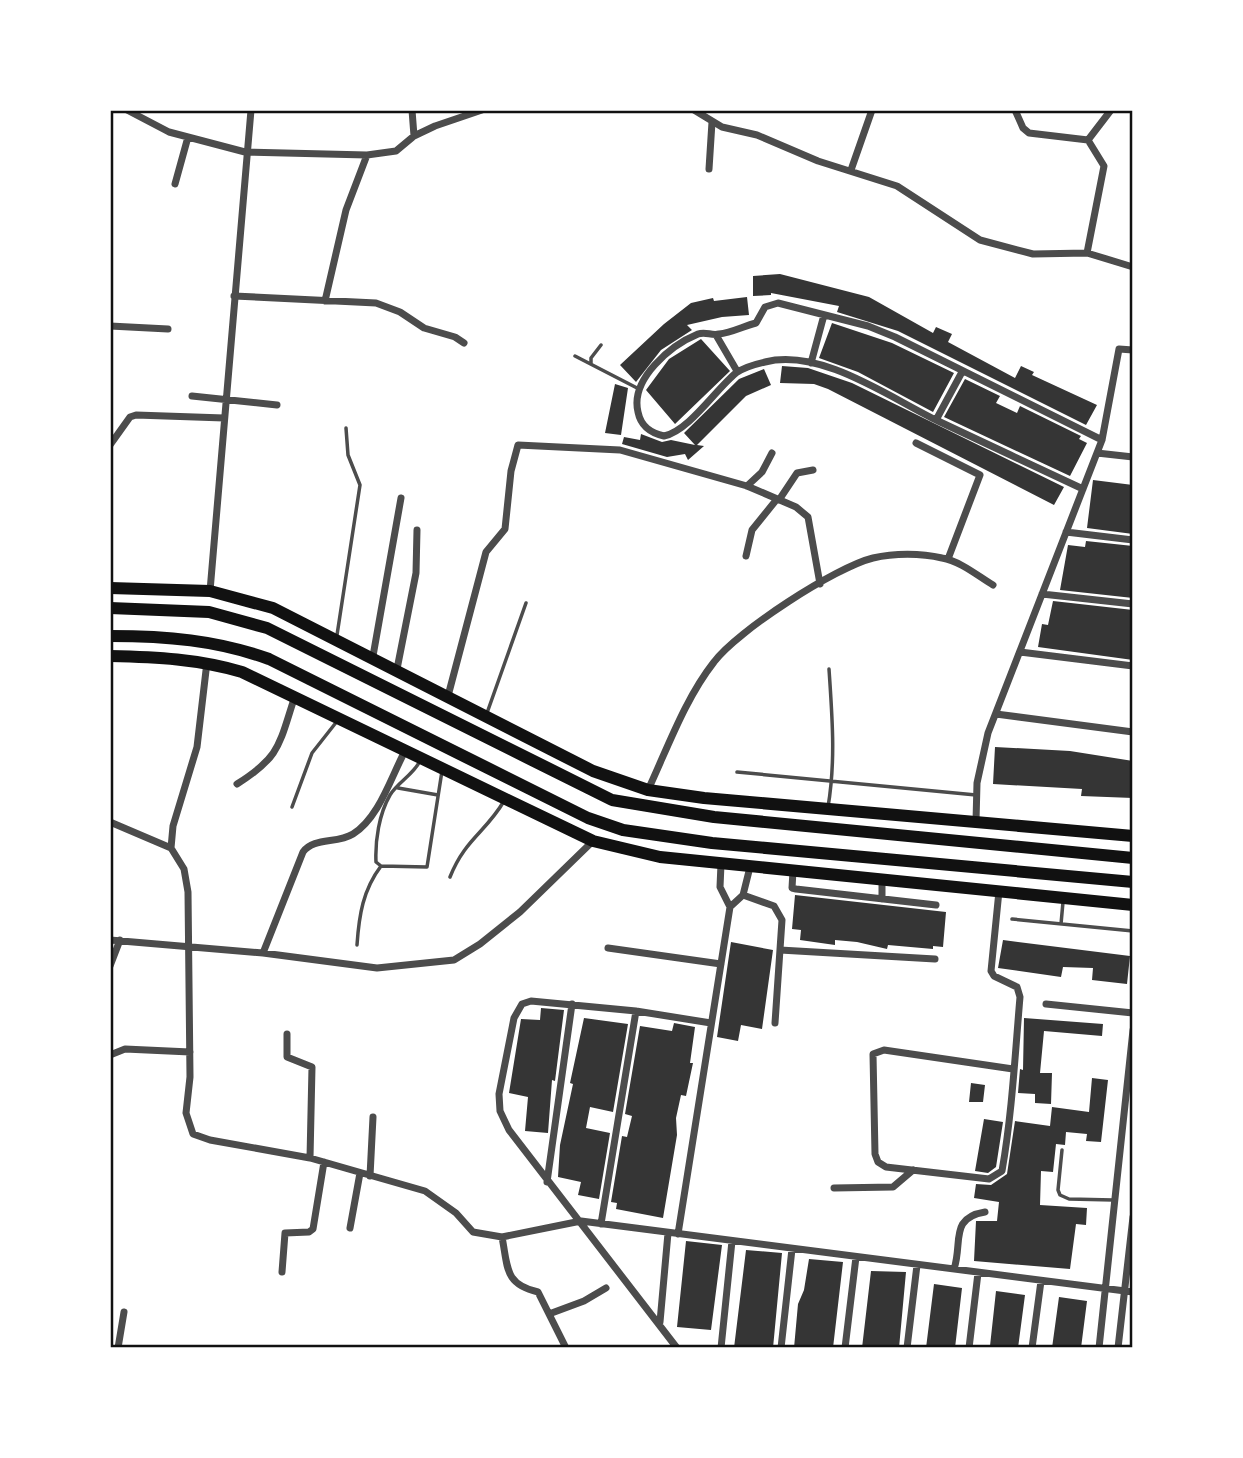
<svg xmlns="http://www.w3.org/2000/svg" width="1243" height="1458" font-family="'Asap Condensed',sans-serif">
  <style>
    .building { fill: #353535 }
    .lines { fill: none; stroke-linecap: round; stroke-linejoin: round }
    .service { stroke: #4c4c4c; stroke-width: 3.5 }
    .minor { stroke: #4c4c4c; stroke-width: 7 }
    .primary { stroke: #111; stroke-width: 12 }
    .neatline { fill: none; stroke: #111; stroke-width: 2.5 }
  </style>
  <rect width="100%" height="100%" fill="#fff"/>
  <path class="building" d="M780,274L869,297L933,333L936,327L952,334L948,342L1015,378L1021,366L1034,372L1032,375L1097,405L1086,425L898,331L837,312L839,306L771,293V295L753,296V276Z
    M747,297L749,315L722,317L687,325L692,330L661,350L636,382L620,365L664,324L691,303L713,298L714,301Z
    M832,323L892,343L954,373L933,412L858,372L819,358Z
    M701,339L730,371L675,424L646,390L669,359Z
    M782,366L808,368L852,383L1064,487L1054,505L828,389L814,384L780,383Z
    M764,369L771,385L746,396L697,445L704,446L688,460L685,454L667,457L622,444L624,437L640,440L641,434L662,442L671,440L695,445L684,433L739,379Z
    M965,379L1000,396L996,403L1017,413L1020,406L1081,436L1079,439L1087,443L1070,476L944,417Z
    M615,384L628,388L621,435L605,433Z
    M1093,480L1133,485V534L1087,528Z
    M1086,541L1133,546V598L1060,590L1068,545L1085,547Z
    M1053,601L1133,610V660L1038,647L1042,624L1048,625Z
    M995,747L1070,751L1133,761V798L1081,796L1082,789L993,784Z
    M795,895L946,912L943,947L933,946V949L888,945L887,949L857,942L835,940V945L800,940L801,930L792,929Z
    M1003,940L1130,956L1127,984L1092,980L1093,968L1063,967L1061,977L998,968Z
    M731,942L773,950L762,1029L741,1025L738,1041L717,1037Z
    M541,1008L564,1010L555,1081L552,1080L548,1133L525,1131L528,1097L509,1093L521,1019L540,1020Z
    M584,1018L628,1024L613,1112L590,1107L586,1128L610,1133L599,1199L578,1195L581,1182L558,1177L560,1145L573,1084L570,1083Z
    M1024,1018L1103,1024L1102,1036L1044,1031L1040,1073H1052L1051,1104L1035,1103V1094L1018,1093L1020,1069L1023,1070Z
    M674,1023L695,1027L690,1063H693L686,1096L681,1095L676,1118L677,1135L663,1218L616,1209L617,1203L611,1202L622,1136L627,1137L632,1116L625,1114L640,1026L672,1031Z
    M1092,1078L1108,1080L1101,1142L1086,1141L1087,1134L1066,1132L1065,1145L1056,1144L1053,1172L1041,1171L1040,1205L1087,1208L1086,1225L1076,1224L1070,1269L974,1261L976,1221H997L999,1202L974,1198L976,1184L991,1185L1007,1174L1015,1121L1050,1126L1052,1107L1089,1112Z
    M971,1083L985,1085L983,1102H969Z
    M984,1119L1003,1122L996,1167L988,1173L975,1171Z
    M686,1241L722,1245L711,1330L677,1327Z
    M746,1250L782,1253L773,1348H734Z
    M809,1259L843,1262L833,1348H794L798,1304L804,1290Z
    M871,1271L906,1272L899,1348H862Z
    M934,1284L962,1288L955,1348H926Z
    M996,1291L1025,1295L1018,1348L990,1346Z
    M1059,1297L1087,1301L1081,1348H1052Z"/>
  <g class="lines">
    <path class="service" d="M575,356L639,389
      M591,364V358L601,345
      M337,635L360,485L348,455L346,428
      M487,713L526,603
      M420,761C413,775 398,782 390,795C379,814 375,841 376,862L381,866L427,867L442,771
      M737,772L976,795
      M398,788L438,795
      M292,807L312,753L338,720
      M828,807C836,760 832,715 829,669
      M450,877C465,839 486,832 504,801
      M1012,919L1133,931
      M1061,924L1063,902
      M357,945C359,915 363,890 381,866
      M1062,1150L1058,1190L1060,1195L1069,1199L1113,1200"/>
    <path class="minor" d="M127,110L169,132L245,152L367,155L396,151L414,136L435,126L482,110
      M412,110L414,136
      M694,110L722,127L757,135L818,161L897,186L980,240L1033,254L1087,253L1133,267
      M1015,110L1023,128L1029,133L1088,140
      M709,169L712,122
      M851,170L872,110
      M175,184L188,137
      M1087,253L1104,166L1088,140L1111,110
      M234,296L376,303L400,312L424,328L455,337L464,343
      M325,301L346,210L367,155
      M110,326L168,329
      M716,335L737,371
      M811,363L824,315
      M192,396L277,405
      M936,420L962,372
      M916,443L980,475L948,559
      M110,445L130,417L136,415L224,418
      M1097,453L1133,457
      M747,486L762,472L772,453
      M1083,489C1035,466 986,444 938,421C890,398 822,348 765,362C756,364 743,368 736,373C716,389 689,431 664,436C651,433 641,427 638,412C630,379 671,345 698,334C706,331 711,336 719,334C731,333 744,326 756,323L765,307L778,303L868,326L895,337L1102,440
      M779,500L797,473L813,470
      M1066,532L1133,540
      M746,556L752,530L777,499
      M210,591L251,110
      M1042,594L1133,604
      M1020,652L1133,666
      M373,656L401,498
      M207,662L197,747L173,826L171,848L184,869L188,892L190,1077L186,1113L193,1134L210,1140L310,1158L425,1191L456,1213L473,1232L502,1237L581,1221L1133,1292
      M397,669L416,573L417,530
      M448,696L486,552L505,529L511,471L518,445L620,450L747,486L796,507L808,517L820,584
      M996,714L1133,732
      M237,784C280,757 279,745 294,699
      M648,790C668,747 685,699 714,662C737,631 836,567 873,558C894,553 921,553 942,558C960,561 978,576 993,585
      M976,821L977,783L988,733L1102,440L1119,349L1133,350
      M110,822L171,848
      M793,871L792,888L796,889L936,905
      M882,880V899
      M999,891L991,971L994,976L1017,987L1020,997C1015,1055 1012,1114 1002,1171L989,1179L886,1167L878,1162L875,1154L873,1054L884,1050L1013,1069
      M743,895L774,906L782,920L775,1023
      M730,907L743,895L750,867
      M110,940L263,953L377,968L454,960L480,944L520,912L593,841
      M608,948L721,964
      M780,950L935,959
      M263,953L303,852C314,837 337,844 353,834C379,818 391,777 405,751
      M110,966L120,940
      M1046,1004L1133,1013
      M287,1034V1057L312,1067L310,1158
      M110,1055L125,1049L190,1052
      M370,1176L373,1117
      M547,1182L572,1004
      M834,1188L893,1187L913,1170
      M601,1224L636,1011
      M350,1228L360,1173
      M678,1234L730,907L720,887L721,864
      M502,1237C508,1267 504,1284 538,1292L566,1348
      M954,1269C963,1242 949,1218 985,1212
      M282,1272L285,1233L309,1232L313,1229L324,1162
      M549,1314L584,1301L606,1288
      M660,1322L668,1233
      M118,1348L124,1312
      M677,1348L509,1130L500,1111L499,1094L514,1018L522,1004L531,1001L636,1011L711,1023
      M721,1348L732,1241
      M781,1348L792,1249
      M845,1348L856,1257
      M907,1348L917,1265
      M969,1348L978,1273
      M1032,1348L1041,1281
      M1099,1348L1133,1030
      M1118,1348L1133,1217"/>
    <path class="primary" d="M110,588L210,591L273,608L593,771L648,790L704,798L1133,836
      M110,608L209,612L267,628L612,800L714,817L1133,858
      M110,636C166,636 216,640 269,659L588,818L623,830L712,843L1133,882
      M110,656C157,657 198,659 242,672L593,841L660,857L1133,905"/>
  </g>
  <rect width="1243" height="1458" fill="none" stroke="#ffffff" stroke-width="224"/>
  <rect x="112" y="112" width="1019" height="1234" class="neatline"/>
</svg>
